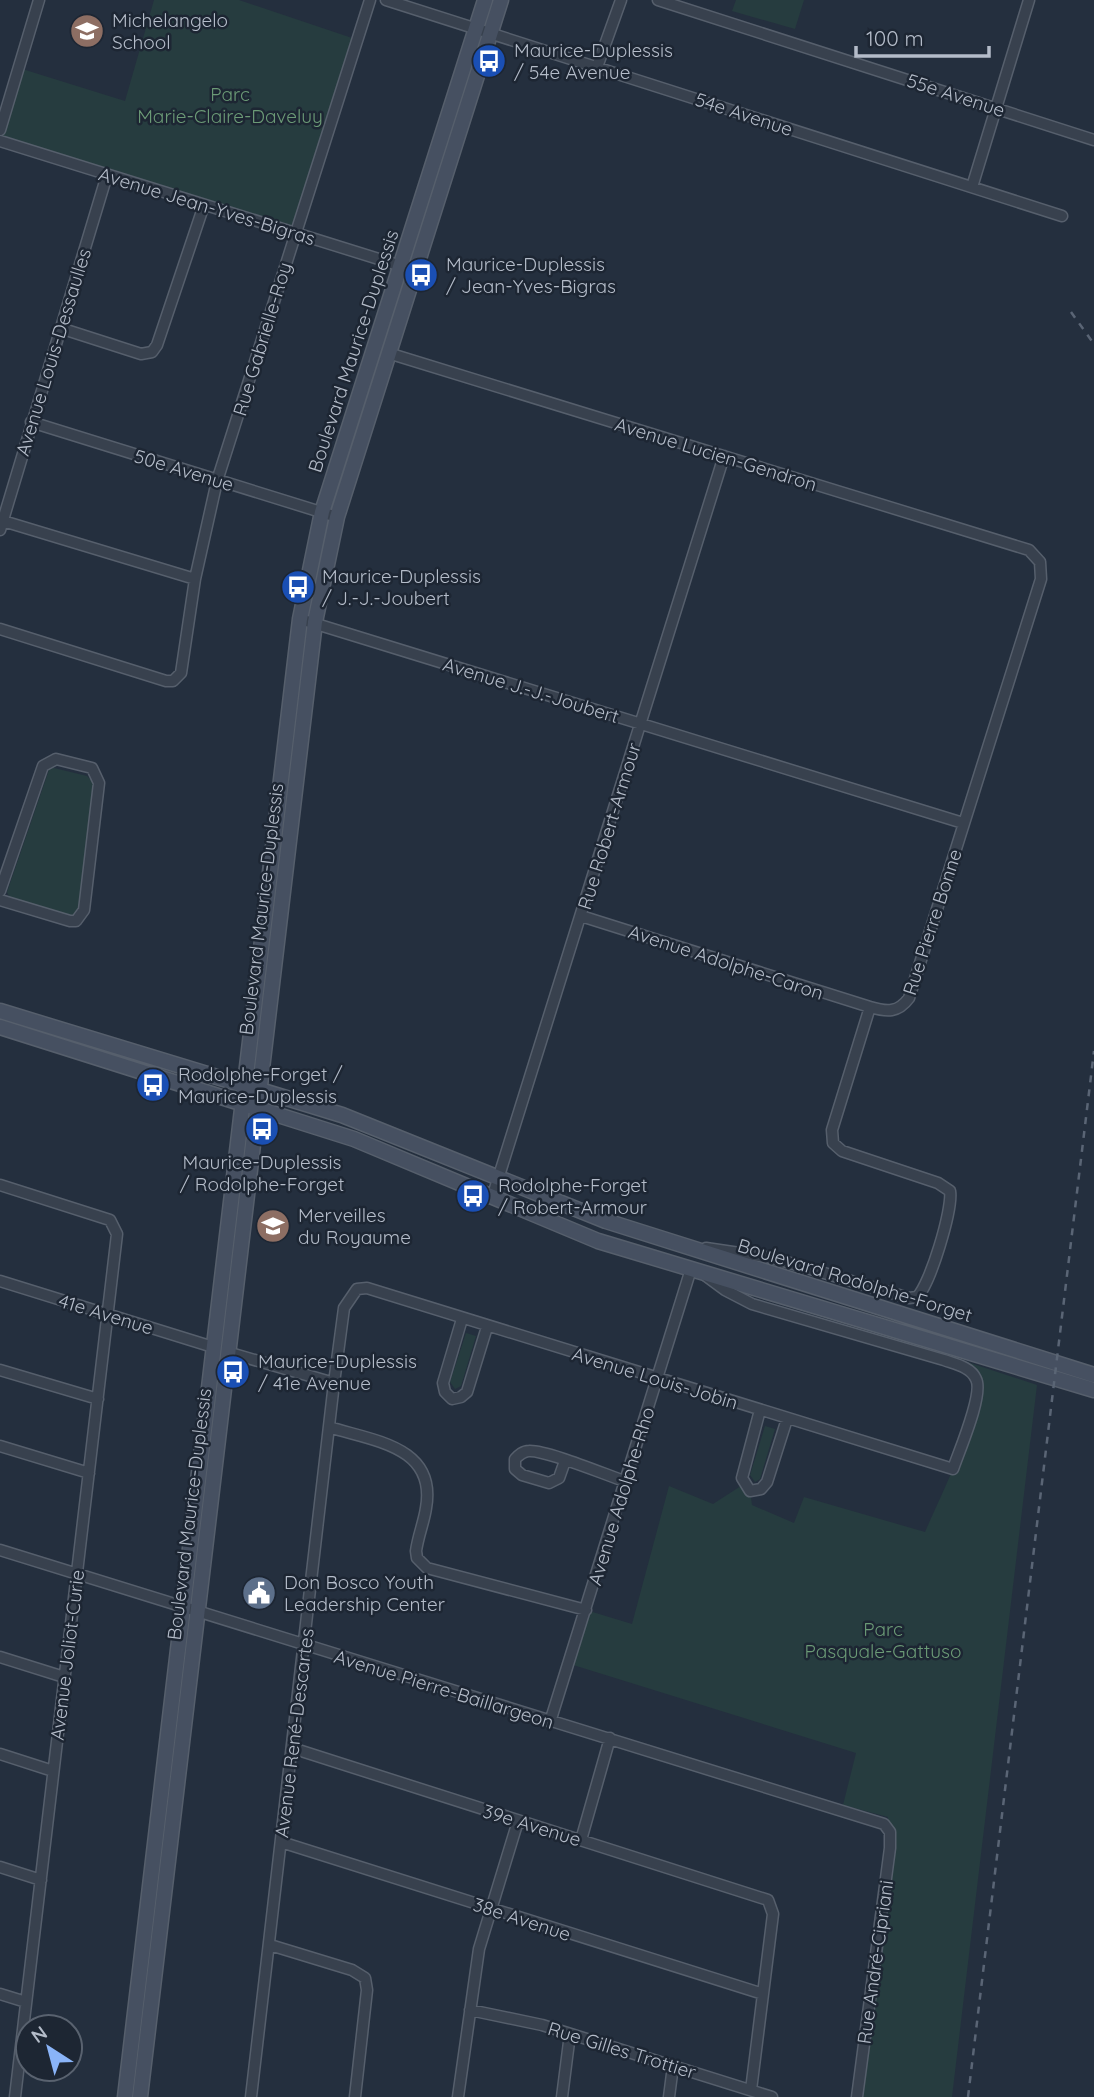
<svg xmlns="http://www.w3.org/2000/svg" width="1094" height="2097" font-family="Quicksand,sans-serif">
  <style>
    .green { fill: #263c3f }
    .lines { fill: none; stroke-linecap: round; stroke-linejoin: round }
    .street-casing { stroke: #565f6c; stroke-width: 13 }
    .secondary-casing { stroke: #565f6c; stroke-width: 17 }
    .street { stroke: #38414e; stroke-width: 10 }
    .secondary { stroke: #465061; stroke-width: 14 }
    .rail { stroke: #5a6575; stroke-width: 2.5; stroke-dasharray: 7 7; stroke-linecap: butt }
    .labels { text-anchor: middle; stroke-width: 5; stroke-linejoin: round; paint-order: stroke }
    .poi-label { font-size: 19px; fill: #b4bcc9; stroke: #1d2633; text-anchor: start }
    .park-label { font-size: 19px; fill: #6b9a76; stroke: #1d2633 }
    .street-label { font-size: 19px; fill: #b4bcc9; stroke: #1d2633 }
  </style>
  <rect width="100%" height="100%" fill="#242f3e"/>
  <path class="green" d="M154,0H239L358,40L295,233L0,141V130L19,68L125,101Z
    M736,0H804L795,29L732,11Z
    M50,767L87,776L94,783L79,908L73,916L11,900L7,892Z
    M466,1333L476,1336L461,1386L455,1389L450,1382Z
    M958,1359L1037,1385L952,2097H855L888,1817L843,1805L856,1753L570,1664L586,1610L632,1624L669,1486L713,1504L744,1484L750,1491L752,1505L794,1523L804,1497L925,1532C942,1493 979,1420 976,1379L955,1365Z
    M765,1426L775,1429L760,1479L755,1482L750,1475Z"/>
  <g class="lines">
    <g class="street-casing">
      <path id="street" d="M386,0L1062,216
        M658,0L1094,140
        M597,67L621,0
        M0,130L39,0
        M0,141L414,270
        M972,187L1029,0
        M60,328L141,354L152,352L157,345L204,205
        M388,353L1029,550L1040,562L1041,579L909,998C898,1013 887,1012 870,1007L832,1130L833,1143L842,1151L938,1183L950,1191C953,1209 930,1285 917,1297L909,1298L773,1258L706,1248
        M31,422L337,517
        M3,521L195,579
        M0,530L107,175
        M300,619L963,823
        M0,629L166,681H173L181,673L195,579L217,481L370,0
        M0,891L43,766L56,759L92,768L99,783L84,910L76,921H70L0,900
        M581,916L870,1007
        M0,1185L110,1220L117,1234L15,2097
        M493,1195L724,456
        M0,1281L213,1347
        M462,1319L443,1383L445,1392L452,1399L461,1397L467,1392L487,1327
        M227,1352L334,1383
        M0,1370L98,1399
        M760,1410L742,1478L750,1491L761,1489L767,1482L787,1419
        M329,1427C373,1441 437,1446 426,1508C424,1522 418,1536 416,1551L417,1558L427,1568L586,1610
        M0,1446L89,1473
        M565,1461L559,1478L549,1483L522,1475L515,1469V1459C519,1455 523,1451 529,1451C547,1450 606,1475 627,1482
        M0,1550L884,1824L890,1832V1848L857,2097
        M0,1657L64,1677
        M550,1722L691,1269
        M292,1748L768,1900L773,1914L751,2090
        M0,1754L53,1771
        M581,1840L610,1738
        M281,1842L763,1994
        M0,1867L41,1880
        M270,1945L352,1970L365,1978L367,1990L355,2097
        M0,1994L26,2002
        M470,2010L542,2025L772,2097
        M251,2097L334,1383L344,1308L357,1289L367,1288L953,1469C959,1451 984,1394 976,1379C971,1367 955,1364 944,1360L752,1304L725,1290L706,1276
        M458,2097L479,1949L518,1821
        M562,2097L570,2034
        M669,2097L673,2066"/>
    </g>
    <g class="secondary-casing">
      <path id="secondary" d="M0,1011L342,1115L606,1221L1094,1375
        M0,1027L354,1139L598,1241L1094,1390
        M125,2097L300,619L322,512L485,0
        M140,2097L315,622L337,517L501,0"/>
    </g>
    <use href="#street" class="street"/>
    <use href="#secondary" class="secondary"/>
    <path class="rail" d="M1071,312L1094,344
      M968,2097L1094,1051"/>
  </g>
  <defs>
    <g id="school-disc" transform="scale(1.75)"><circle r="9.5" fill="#8d6e63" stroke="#1d2633"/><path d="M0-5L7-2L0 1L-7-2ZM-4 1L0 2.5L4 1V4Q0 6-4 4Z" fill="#fff"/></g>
    <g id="bus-disc" transform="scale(1.75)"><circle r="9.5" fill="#1a4fb4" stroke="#1d2633"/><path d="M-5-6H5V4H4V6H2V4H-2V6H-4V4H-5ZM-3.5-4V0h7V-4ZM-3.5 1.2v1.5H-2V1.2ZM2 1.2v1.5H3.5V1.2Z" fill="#fff"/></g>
    <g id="civic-disc" transform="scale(1.75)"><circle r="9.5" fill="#5c6f8a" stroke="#1d2633"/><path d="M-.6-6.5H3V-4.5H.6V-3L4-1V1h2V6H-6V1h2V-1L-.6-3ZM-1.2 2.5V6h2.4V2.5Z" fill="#fff"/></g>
  </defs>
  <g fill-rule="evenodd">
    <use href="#school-disc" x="87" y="31"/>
    <use href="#bus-disc" x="489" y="61"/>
    <use href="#bus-disc" x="421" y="275"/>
    <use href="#bus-disc" x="298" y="587"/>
    <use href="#bus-disc" x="153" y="1085"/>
    <use href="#bus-disc" x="262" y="1129"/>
    <use href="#bus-disc" x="473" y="1196"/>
    <use href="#school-disc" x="273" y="1226"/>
    <use href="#bus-disc" x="233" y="1372"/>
    <use href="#civic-disc" x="259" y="1593"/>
  </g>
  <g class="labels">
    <g class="poi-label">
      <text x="112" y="27">Michelangelo<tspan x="112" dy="22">School</tspan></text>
      <text x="514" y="57">Maurice-Duplessis<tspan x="514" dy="22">/ 54e Avenue</tspan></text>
      <text x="446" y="271">Maurice-Duplessis<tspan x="446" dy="22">/ Jean-Yves-Bigras</tspan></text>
      <text x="322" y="583">Maurice-Duplessis<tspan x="322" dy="22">/ J.-J.-Joubert</tspan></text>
      <text x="178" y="1081">Rodolphe-Forget /<tspan x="178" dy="22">Maurice-Duplessis</tspan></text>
      <text x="262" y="1169" text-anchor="middle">Maurice-Duplessis<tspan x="262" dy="22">/ Rodolphe-Forget</tspan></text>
      <text x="498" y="1192">Rodolphe-Forget<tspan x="498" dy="22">/ Robert-Armour</tspan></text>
      <text x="298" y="1222">Merveilles<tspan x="298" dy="22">du Royaume</tspan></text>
      <text x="258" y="1368">Maurice-Duplessis<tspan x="258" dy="22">/ 41e Avenue</tspan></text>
      <text x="284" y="1589">Don Bosco Youth<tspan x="284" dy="22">Leadership Center</tspan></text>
    </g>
    <g class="park-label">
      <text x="230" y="101">Parc<tspan x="230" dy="22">Marie-Claire-Daveluy</tspan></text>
      <text x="883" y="1636">Parc<tspan x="883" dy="22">Pasquale-Gattuso</tspan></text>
    </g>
    <g class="street-label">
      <text transform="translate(956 95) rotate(18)" y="7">55e Avenue</text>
      <text transform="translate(744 114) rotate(18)" y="7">54e Avenue</text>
      <text transform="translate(207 206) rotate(17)" y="7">Avenue Jean-Yves-Bigras</text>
      <text transform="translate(262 339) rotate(-73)" y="7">Rue Gabrielle-Roy</text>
      <text transform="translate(353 351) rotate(-72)" y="7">Boulevard Maurice-Duplessis</text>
      <text transform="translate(53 352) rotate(-73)" y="7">Avenue Louis-Dessaulles</text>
      <text transform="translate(716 454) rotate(17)" y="7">Avenue Lucien-Gendron</text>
      <text transform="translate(184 470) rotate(17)" y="7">50e Avenue</text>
      <text transform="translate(531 690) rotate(17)" y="7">Avenue J.-J.-Joubert</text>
      <text transform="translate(609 826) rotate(-73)" y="7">Rue Robert-Armour</text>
      <text transform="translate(261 909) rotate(-83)" y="7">Boulevard Maurice-Duplessis</text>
      <text transform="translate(932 922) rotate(-72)" y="7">Rue Pierre Bonne</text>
      <text transform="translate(726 962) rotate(18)" y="7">Avenue Adolphe-Caron</text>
      <text transform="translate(855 1280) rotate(17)" y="7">Boulevard Rodolphe-Forget</text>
      <text transform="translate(106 1314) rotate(17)" y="7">41e Avenue</text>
      <text transform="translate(655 1378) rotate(17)" y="7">Avenue Louis-Jobin</text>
      <text transform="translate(621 1496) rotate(-73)" y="7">Avenue Adolphe-Rho</text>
      <text transform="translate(189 1514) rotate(-83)" y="7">Boulevard Maurice-Duplessis</text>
      <text transform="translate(67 1655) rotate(-83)" y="7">Avenue Joliot-Curie</text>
      <text transform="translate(444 1689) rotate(17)" y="7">Avenue Pierre-Baillargeon</text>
      <text transform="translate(294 1733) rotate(-83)" y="7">Avenue René-Descartes</text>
      <text transform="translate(532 1825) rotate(17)" y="7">39e Avenue</text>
      <text transform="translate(522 1919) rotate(18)" y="7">38e Avenue</text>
      <text transform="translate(875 1962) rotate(-82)" y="7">Rue André-Cipriani</text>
      <text transform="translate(622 2050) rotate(17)" y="7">Rue Gilles Trottier</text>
    </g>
  </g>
  <g transform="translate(49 2048) rotate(324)"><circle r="33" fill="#1d2633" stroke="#59626f" stroke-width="2"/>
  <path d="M0-5L12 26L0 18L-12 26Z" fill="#8ab4f8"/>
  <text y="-10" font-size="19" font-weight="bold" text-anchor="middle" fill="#b4bcc9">N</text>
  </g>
  <path d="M856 46v10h133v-10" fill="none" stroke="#b4bcc9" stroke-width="3.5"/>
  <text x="866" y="46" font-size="21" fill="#b4bcc9" stroke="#1d2633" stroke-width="5" paint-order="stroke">100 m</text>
</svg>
